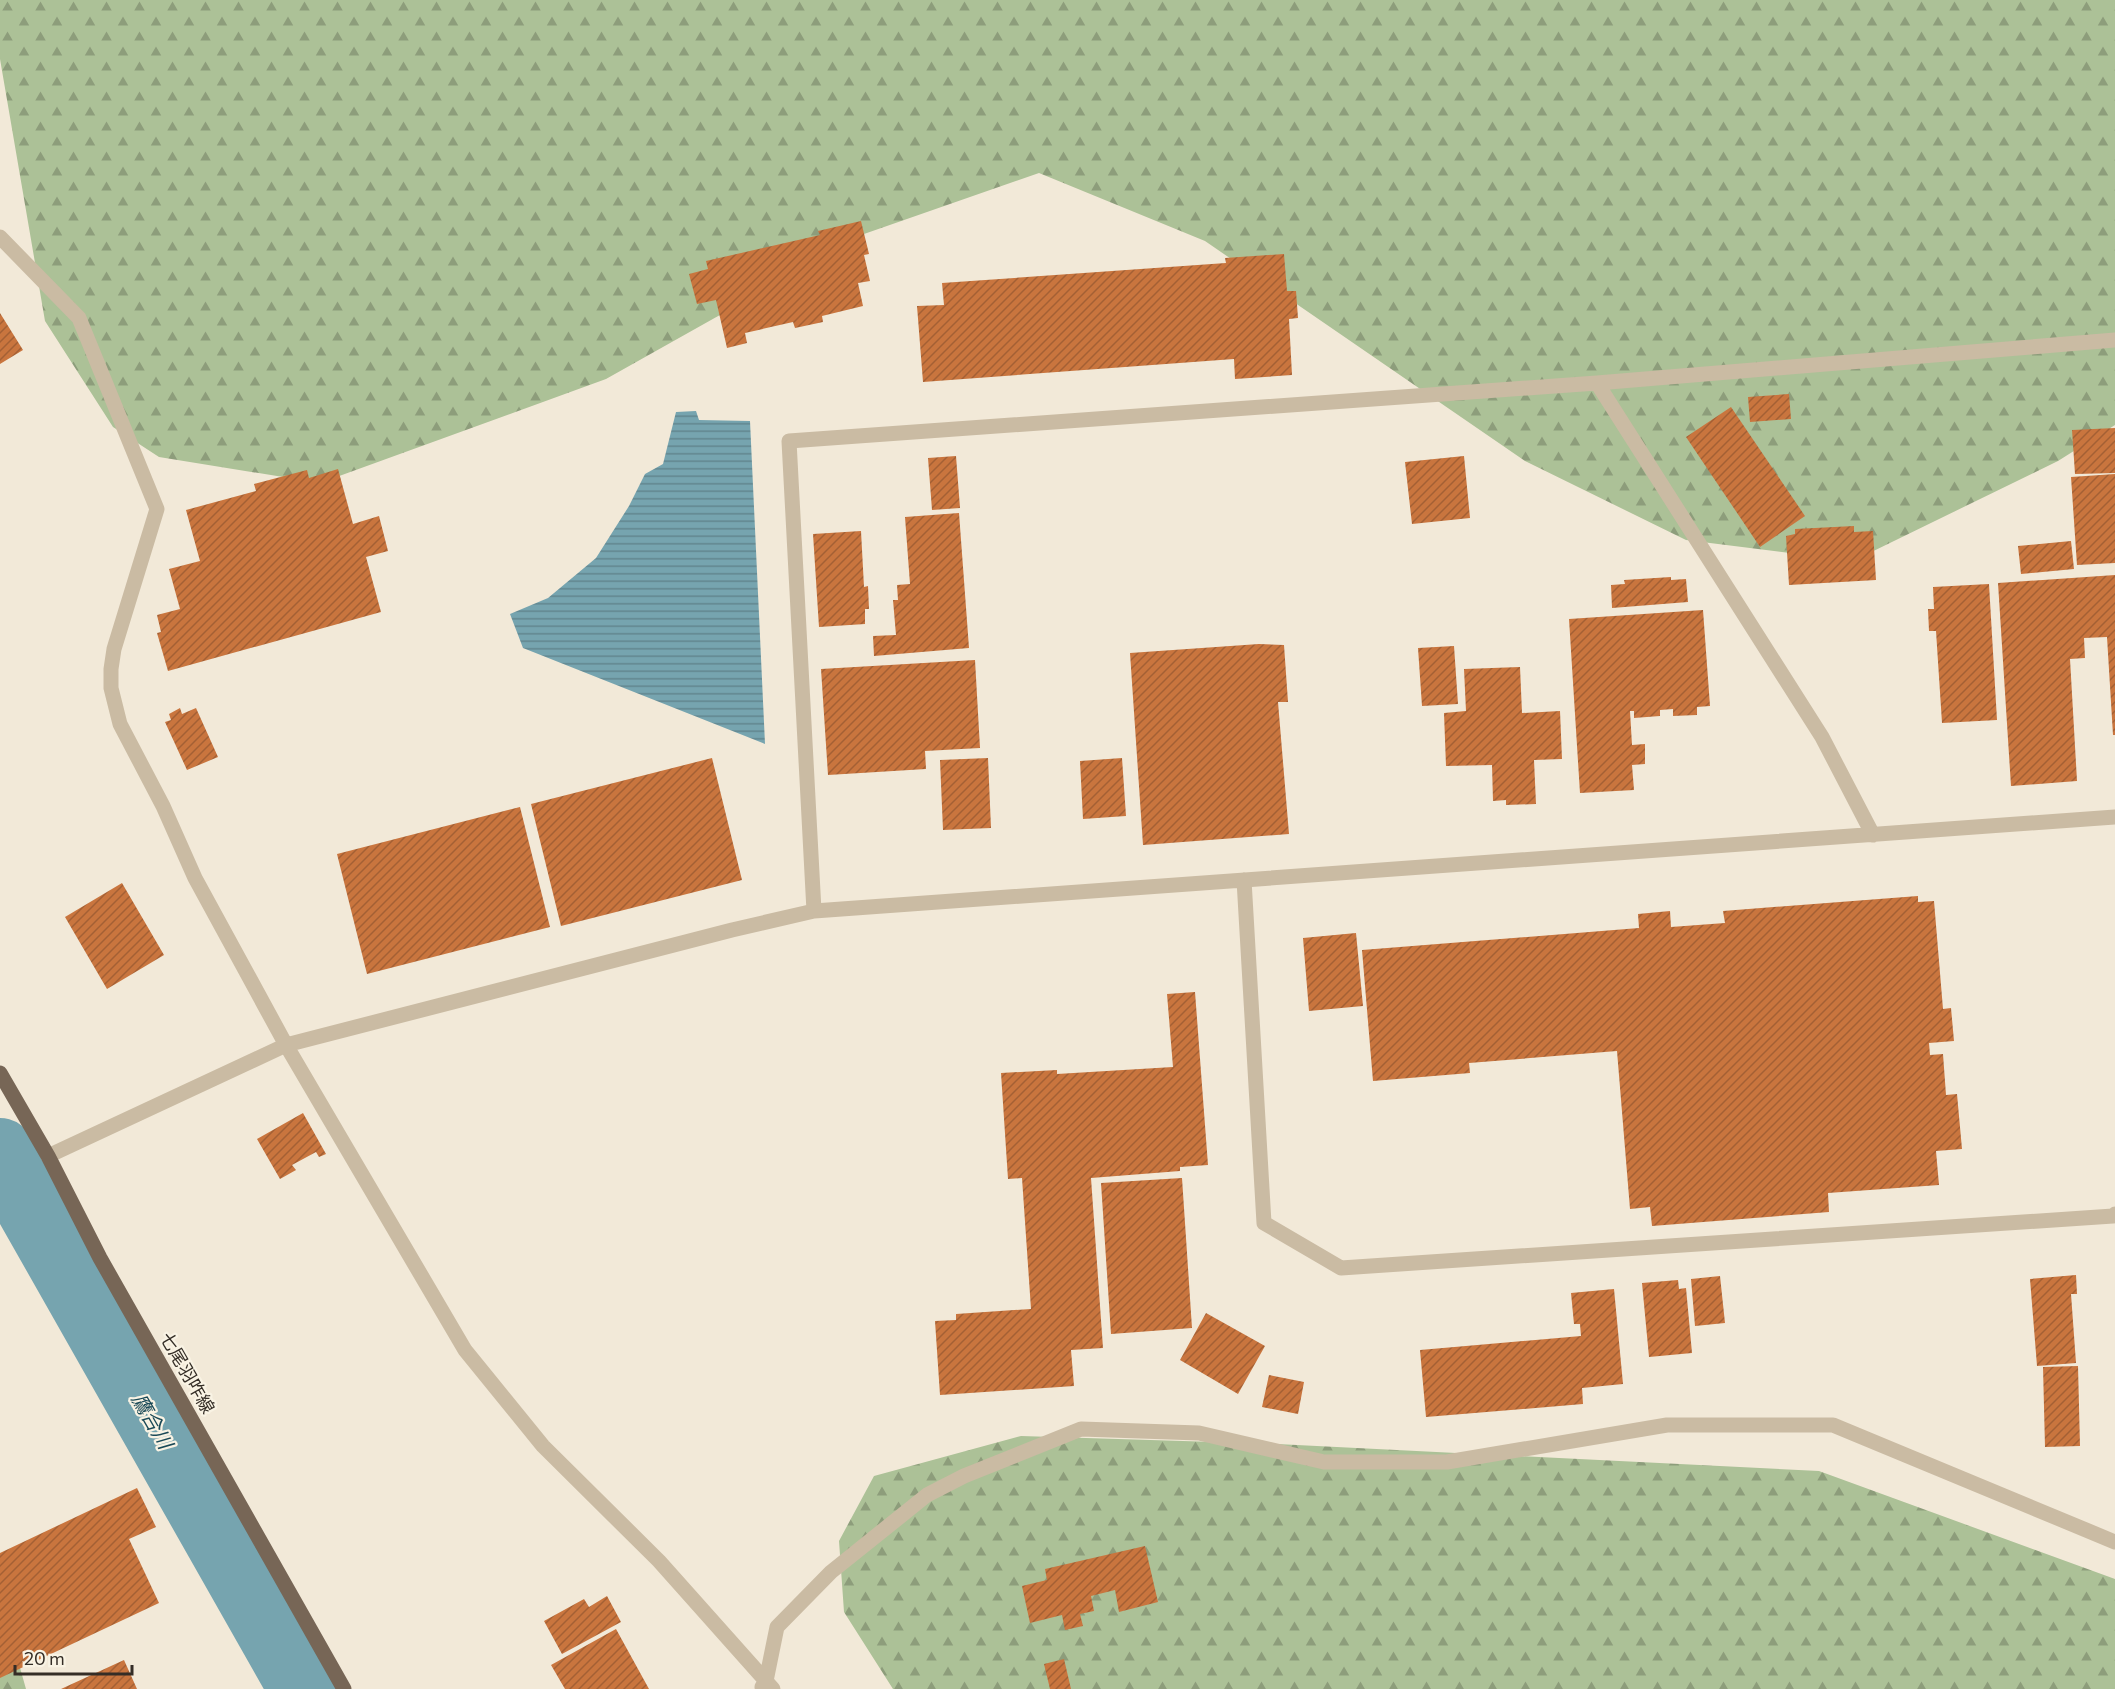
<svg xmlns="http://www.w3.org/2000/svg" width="2115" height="1689" font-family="Commissioner,'Noto Sans JP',sans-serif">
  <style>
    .forest { fill: url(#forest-firs) }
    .water { fill: url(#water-rules) }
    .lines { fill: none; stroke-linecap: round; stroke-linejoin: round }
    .river { stroke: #76a4af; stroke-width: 70 }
    .building { fill: url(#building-hatch) }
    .minor { stroke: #cabba3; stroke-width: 15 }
    .major { stroke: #776656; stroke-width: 15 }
    .labels { text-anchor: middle; stroke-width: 4.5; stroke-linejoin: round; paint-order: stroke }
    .street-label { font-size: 18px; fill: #342d26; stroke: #f9f3e4 }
    .water-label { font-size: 20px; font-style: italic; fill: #1a4957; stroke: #f9f3e4 }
  </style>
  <defs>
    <pattern id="forest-firs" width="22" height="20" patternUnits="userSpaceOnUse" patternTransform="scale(1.5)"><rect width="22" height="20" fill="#acc197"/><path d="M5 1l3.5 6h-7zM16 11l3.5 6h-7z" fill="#8d9d7b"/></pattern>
    <pattern id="water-rules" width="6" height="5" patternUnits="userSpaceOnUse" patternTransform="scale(1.5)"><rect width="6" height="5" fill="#76a4af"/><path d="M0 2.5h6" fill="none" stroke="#62868e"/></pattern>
    <pattern id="building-hatch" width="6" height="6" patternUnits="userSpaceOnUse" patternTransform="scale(1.5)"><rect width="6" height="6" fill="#c9753e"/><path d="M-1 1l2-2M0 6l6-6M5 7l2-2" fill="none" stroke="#a46034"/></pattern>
  </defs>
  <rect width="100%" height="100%" fill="#f2e9d8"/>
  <path class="forest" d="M0,0H2115V425L2058,461L1853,561L1686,540L1525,461L1205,241L1039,173L864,234L606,379L320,483L159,457L113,427L45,321L0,59Z
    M1021,1436L1277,1444L1819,1471L2115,1579V1689H893L844,1612L839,1541L874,1476Z
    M0,1597L26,1689H0Z"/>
  <path class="water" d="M696,411L699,420L750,421L765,744L523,648L510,614L548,598L596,558L629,506L645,474L663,464L676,412Z"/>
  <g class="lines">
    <path class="river" d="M0,1153L304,1689"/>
  </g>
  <path class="building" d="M861,221L869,254L864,255L870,281L858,283L863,306L822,316L823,322L795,328L793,322L745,333L747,343L727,348L716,300L697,304L689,274L708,269L706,261L820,235L818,231Z
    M1284,254L1287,291H1296L1298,318L1289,319L1292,375L1235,379L1234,359L923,382L917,306L944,305L942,283L1226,263L1225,258Z
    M0,313L23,350L0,364Z
    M1789,394L1791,419L1750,422L1748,397Z
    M1731,407L1805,516L1760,547L1686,437Z
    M2115,428V473L2075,474L2072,430Z
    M956,456L960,508L932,510L928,458Z
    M1464,456L1470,518L1412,524L1405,462Z
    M338,469L353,524L379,516L388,551L366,557L381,612L168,671L157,633L161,632L157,615L180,609L169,569L200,561L186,510L256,491L254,484L307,470L309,478Z
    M2115,474V563L2077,565L2071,477Z
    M959,513L969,648L874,656L873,636L896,635L893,600H898L897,585L910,584L905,517Z
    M1854,526V532L1873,531L1876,580L1789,585L1786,536L1795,534V529Z
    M861,531L864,587L868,586L869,609H865V624L819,627L813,534Z
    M2071,541L2074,569L2021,574L2018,546Z
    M2115,575V735H2113L2107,637L2084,638L2085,658L2070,659L2077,781L2011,786L1998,583Z
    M1671,577V580L1686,579L1688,602L1612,608L1611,585L1625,584L1624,580Z
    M1989,584L1997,720L1942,723L1936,631H1929L1928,609H1934L1933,587Z
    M1703,610L1710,706L1697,707V715L1673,716V709L1660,710V716L1634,718V711H1630L1632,745L1645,744V764L1632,765L1634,790L1580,793L1569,619Z
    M1259,644L1284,645L1288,702H1278L1289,834L1143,845L1130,653Z
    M1454,646L1458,704L1422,706L1418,648Z
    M975,660L980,748L925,751L926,769L828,775L821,669Z
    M1520,667L1522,713L1560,711L1562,759L1534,760L1536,804L1506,805V800L1493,801L1492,765L1446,766L1444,713L1466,711L1464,669Z
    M180,708L182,714L196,708L218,757L187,770L165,722L171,720L169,714Z
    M712,758L742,880L561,926L531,804Z
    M988,758L991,828L943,830L940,760Z
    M1122,758L1126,816L1083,819L1080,761Z
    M520,807L550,927L367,974L337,854Z
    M122,883L164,955L107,989L65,917Z
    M1918,896V902L1934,901L1943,1009L1951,1008L1954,1041L1929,1043L1930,1055L1943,1054L1946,1095L1957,1094L1962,1149L1936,1151L1939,1185L1828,1193L1829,1212L1652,1226L1650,1207L1630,1209L1617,1051L1469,1063L1470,1073L1373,1081L1362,950L1639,928L1638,914L1670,911L1671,927L1725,923L1723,911Z
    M1356,933L1363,1006L1309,1011L1303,938Z
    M1195,992L1208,1165L1180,1167V1171L1091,1178L1103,1348L1071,1350L1074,1386L940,1395L935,1321L956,1320V1314L1031,1309L1022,1178L1008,1179L1001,1073L1057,1070V1074L1173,1067L1167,994Z
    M303,1113L326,1154L319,1157L316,1152L292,1165L296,1170L280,1179L257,1139Z
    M1182,1178L1192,1328L1111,1334L1101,1183Z
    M2076,1275L2077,1294H2071L2076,1363L2037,1366L2030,1279Z
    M1720,1276L1725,1323L1695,1326L1691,1279Z
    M1678,1280L1679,1289L1686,1288L1692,1353L1649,1357L1642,1283Z
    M1614,1289L1623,1384L1582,1388L1583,1404L1426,1417L1420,1350L1581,1336L1580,1324H1574L1571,1293Z
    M1206,1313L1265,1346L1238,1394L1180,1360Z
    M2078,1366L2080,1446L2045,1447L2043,1367Z
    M1269,1375L1304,1382L1298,1414L1262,1407Z
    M137,1488L156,1527L129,1539L159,1603L0,1678V1553Z
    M1145,1546L1158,1602L1119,1612L1115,1590L1091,1596L1094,1611L1080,1614L1083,1626L1065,1630L1062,1615L1030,1623L1022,1586L1047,1580L1045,1569Z
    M607,1596L621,1622L562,1654L544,1621L584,1599L589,1607Z
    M616,1629L649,1689H565L551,1665Z
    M1064,1659L1071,1689H1050L1044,1664Z
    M124,1660L137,1689H61Z"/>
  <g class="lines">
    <path class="minor" d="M0,237L79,318L157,509L114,649L111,669V688L120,724L163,806L195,878L286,1045L465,1350L543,1446L659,1561L773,1689
      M1597,383L1822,737L1873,835
      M1244,880L1264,1223L1341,1268L2113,1216L2115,1214
      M814,911L789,441L1597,383L2115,340
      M48,1156L286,1045L732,930L814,911L2115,817
      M762,1687L766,1681L777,1627L831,1572L927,1495L964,1476L1081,1429L1199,1433L1324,1462H1447L1667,1425H1833L2115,1542"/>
    <path class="major" d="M0,1073L48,1156L100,1258L344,1689"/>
  </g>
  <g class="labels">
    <g class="street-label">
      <text transform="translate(187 1373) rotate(60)" y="6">七尾羽咋線</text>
    </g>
    <g class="water-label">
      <text transform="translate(152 1421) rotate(60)" y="7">鷹合川</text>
    </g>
  </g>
  <path d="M15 1665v9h117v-9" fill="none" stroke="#342d26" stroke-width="3"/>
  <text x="24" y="1665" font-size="18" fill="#342d26" stroke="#f9f3e4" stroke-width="4.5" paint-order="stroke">20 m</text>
</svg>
